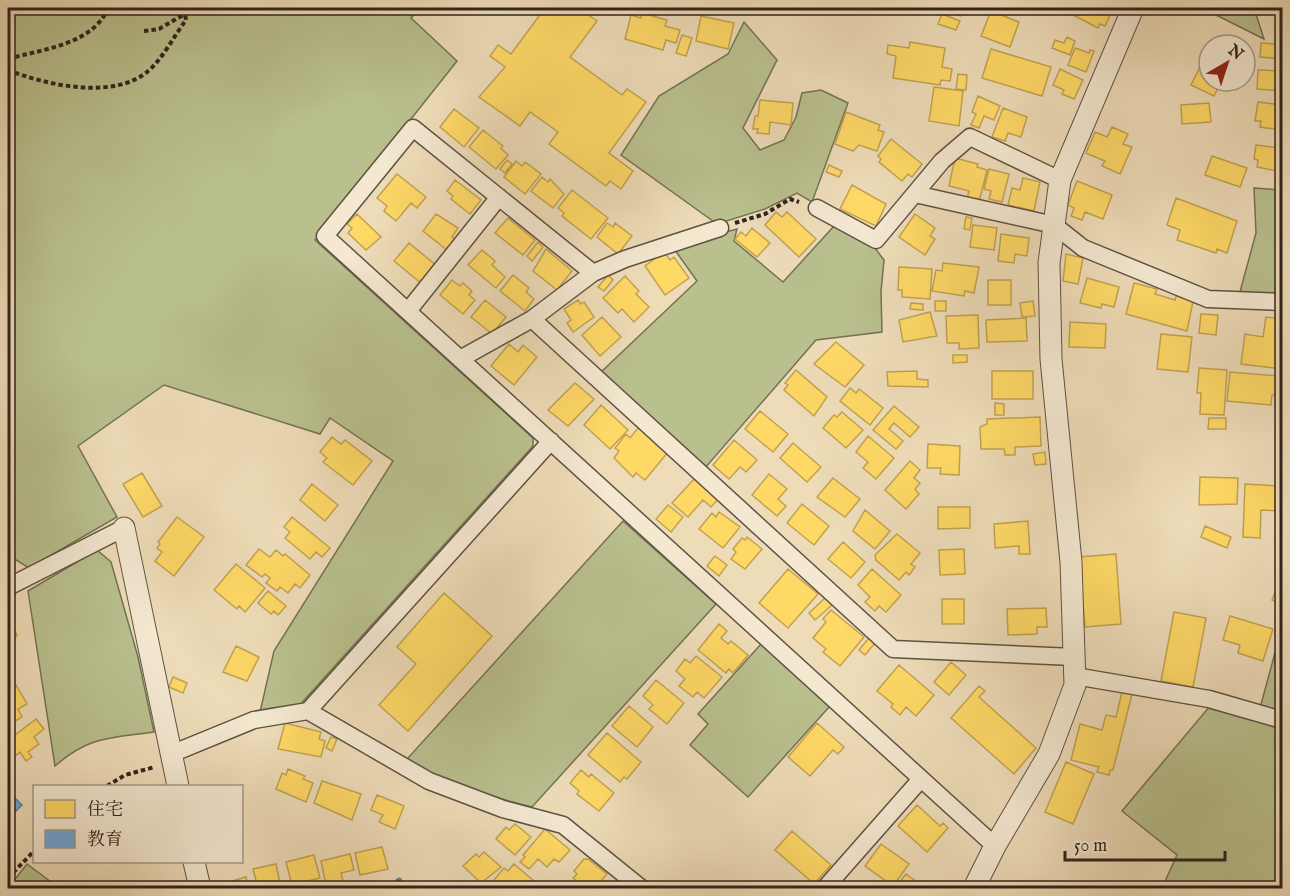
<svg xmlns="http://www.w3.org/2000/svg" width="1290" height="896" font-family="'IM FELL English','Noto Serif JP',serif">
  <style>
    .green { fill: #b9c08e; stroke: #747255; stroke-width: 1.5 }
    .homes { fill: #ffd966; stroke: #c1a250; stroke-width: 1.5 }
    .schools { fill: #6fa8dc; stroke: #5c80a2; stroke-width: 1.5 }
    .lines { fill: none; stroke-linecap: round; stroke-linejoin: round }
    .stream { stroke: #6f7f74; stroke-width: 7 }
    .minor-casing { stroke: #5f5143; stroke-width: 19 }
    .tertiary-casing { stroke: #5f5143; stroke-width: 23 }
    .path { stroke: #2f231c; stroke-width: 4; stroke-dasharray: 4.5 3; stroke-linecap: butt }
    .minor { stroke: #f4e8d1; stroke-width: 16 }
    .tertiary { stroke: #f4e8d1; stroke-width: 21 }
  </style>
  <rect width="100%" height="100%" fill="#eedcb8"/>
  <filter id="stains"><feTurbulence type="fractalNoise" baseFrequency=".00333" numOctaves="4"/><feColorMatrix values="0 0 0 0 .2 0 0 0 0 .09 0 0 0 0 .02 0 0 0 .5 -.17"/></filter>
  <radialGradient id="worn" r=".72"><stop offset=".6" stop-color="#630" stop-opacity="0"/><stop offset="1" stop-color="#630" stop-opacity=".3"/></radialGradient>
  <path class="green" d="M8,8H421L411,18L457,61L315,240L533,438V446L298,707L260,712L274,651L393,461L330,418L320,434L164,385L78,446L117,517L29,568L8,555Z
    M1202,8H1254L1264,39Z
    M744,22L777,60L743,128L760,150L784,140L796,117L802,93L821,90L848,103L812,202L797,193L765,209L717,224L621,155L659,96L728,54Z
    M1254,188L1282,190V298L1238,299L1256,233Z
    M835,225L872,244L884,260L881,292L882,332L816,340L705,468L600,373L697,281L672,246L737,229L734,241L783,282Z
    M623,521L716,604L532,807C488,796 444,784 407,759Z
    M97,550L111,562L138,657L154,732C111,738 89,736 55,766L28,591Z
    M1282,627V715L1260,708Z
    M761,644L830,706L748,797L690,745L708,724L698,714Z
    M1210,706L1282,727V888H1162L1177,855L1122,811Z
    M27,864L59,888H8Z"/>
  <path class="homes" d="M545,8H578L597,21L570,57L622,95L627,89L646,102L609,153L633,171L621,189L610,181L606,186L549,144L558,132L530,112L520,126L479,97L505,67L490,56L498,45L511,54Z
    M939,8H963L961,16Z
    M1077,8H1105L1112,11L1105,26L1100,24L1098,28L1073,15Z
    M991,11L1019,22L1010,47L981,36Z
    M642,13L667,20L665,26L680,30L676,43L666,40L663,50L625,39L631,15L641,18Z
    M942,14L960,21L956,30L938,24Z
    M701,16L734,23L728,49L696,41Z
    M682,35L692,38L686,56L676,53Z
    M1276,36L1282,37V59L1260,57L1261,43L1275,44Z
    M1067,37L1075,41L1070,55L1052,48L1055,40L1064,43Z
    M910,42L945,48L942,67L952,69L950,81L941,80L940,85L893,78L896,56L887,54L888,45L909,48Z
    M1075,48L1089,53L1090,50L1094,51L1086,72L1068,65Z
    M991,49L1051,67L1042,96L982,78Z
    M1200,67L1209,72V81H1221L1214,96L1191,85Z
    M1060,69L1083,80L1074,99L1062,94L1064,90L1053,85Z
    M1258,70L1282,71V91L1257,89Z
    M958,74L967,75L966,90L956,89Z
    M934,87L963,91L959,126L929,121Z
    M978,96L1000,106L994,120L984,116L979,128L971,125L976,114L972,112Z
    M760,100L793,103L791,125L770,122L769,134L757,133L758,129H753L755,116H758Z
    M1258,102L1282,105V130L1260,127L1261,121H1255Z
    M1209,103L1211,122L1182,124L1181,105Z
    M1003,108L1027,117L1021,137L1008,133L1005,141L992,137Z
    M454,109L479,128L464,147L440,127Z
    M846,112L880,125L878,130L884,132L877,151L859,145L853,151L835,144Z
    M1112,127L1128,134L1123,144L1132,147L1120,174L1102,166L1105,161L1086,153L1095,132L1107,137Z
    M483,130L503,146L501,148L508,155L496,169L469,147Z
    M891,139L922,164L912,177L908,174L902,181L879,162L881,159L878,156Z
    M1256,145L1279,148L1278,154H1282V172L1257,167L1258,160L1254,159Z
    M1212,156L1247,168L1240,187L1205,175Z
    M955,158L978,164L977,167L987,170L979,202L967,199L969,191L949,186Z
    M507,160L512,164L505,173L500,169Z
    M516,161L522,166L525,162L541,174L525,194L504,177Z
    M829,165L842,171L839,177L826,172Z
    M989,169L1009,174L1002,202L989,199L991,191L984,189Z
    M397,174L426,197L417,208L411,203L396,221L384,211L387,206L377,198Z
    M542,177L548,182L550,179L564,194L553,208L531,191Z
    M1023,178L1040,182L1034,211L1008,205L1012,188L1020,190Z
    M455,180L481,200L470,214L451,199L453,196L447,191Z
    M1077,181L1112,195L1103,219L1085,212L1082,220L1071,216L1074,208L1068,205Z
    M852,185L886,204L876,226L840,209Z
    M572,190L608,218L591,239L562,216L564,213L558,208Z
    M1176,198L1237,221L1227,253L1217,249L1216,253L1177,240L1180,230L1167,225Z
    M776,212L782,217L787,212L816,239L799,257L765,225Z
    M357,214L381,237L366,250L348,233L352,228L347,224Z
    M436,214L458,228L452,237L456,239L447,250L423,231Z
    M915,214L935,228L930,236L935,239L925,255L899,237Z
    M966,217L972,218L970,230L964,229Z
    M508,218L535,240L523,255L495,233Z
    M607,223L613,227L615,223L632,236L618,254L597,237Z
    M973,225L997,228L994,250L970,247Z
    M752,228L770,243L757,257L735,239L741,232L746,236Z
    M1001,234L1029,238L1027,256L1015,254L1014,263L998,261Z
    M538,242L543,247L532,261L527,256Z
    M409,243L437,266L422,284L394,261Z
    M546,249L572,271L557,290L533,271Z
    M482,250L495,261L492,265L505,277L496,288L468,265Z
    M664,252L670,260L674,257L689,278L665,295L645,266Z
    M1066,254L1083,258L1078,284L1063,281Z
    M943,263L979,267L974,293L965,291L964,296L932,291L936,270L942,271Z
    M899,267L932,269L930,299L902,297V290H898Z
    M513,275L529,288L526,292L534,299L525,311L500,291Z
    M608,275L613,280L604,291L598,287Z
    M625,276L639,291L636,294L649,307L634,322L622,309L618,313L603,298Z
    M1087,278L1119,287L1114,307L1102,304L1101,308L1080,303Z
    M452,280L460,286L463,283L472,291L469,295L475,300L463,314L440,295Z
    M988,280H1011V305H988Z
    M1134,283L1157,289L1155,294L1175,300L1176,296L1193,301L1187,331L1126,314Z
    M485,300L506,317L492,334L471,317Z
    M578,300L581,304L584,302L594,317L573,332L567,323L571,320L564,309Z
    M935,301H946V311H935Z
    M1033,301L1035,316L1022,317L1020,303Z
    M911,303L923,304V310L910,309Z
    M930,312L937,336L903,342L899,320Z
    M1201,314L1218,315L1216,335L1199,333Z
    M978,315L979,348L959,349V343H947L946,316Z
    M602,317L621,337L600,356L582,335Z
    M1266,317L1282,319V369L1241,364L1245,334L1263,337Z
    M1026,318L1027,341L987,342L986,320Z
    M1070,322L1106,324L1105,348L1069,347Z
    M1161,334L1192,337L1188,372L1157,369Z
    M836,342L864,365L845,387L814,364Z
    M509,344L518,352L523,345L537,357L514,385L491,366Z
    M953,355H967V362L953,363Z
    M1199,368L1227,370L1224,415L1200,414L1201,393H1197Z
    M796,370L827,397L814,416L784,390L788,385L785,383Z
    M917,371V379L928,380V387L888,386L887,372Z
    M992,371H1033V399H992Z
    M1230,372L1279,376L1278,395H1272L1271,405L1227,401Z
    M575,383L594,399L568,426L548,410Z
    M850,388L856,393L859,389L883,408L870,425L840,401Z
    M995,403L1004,404V415H995Z
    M601,405L628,430L610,449L584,425Z
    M894,406L919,427L910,437L894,423L889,429L903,441L896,449L873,430Z
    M760,411L788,434L773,452L745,429Z
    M842,412L863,430L846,448L823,428L834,415L837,417Z
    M1040,417L1041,446L1015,447V455H1005L1004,449H981L980,427L987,424V419Z
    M1209,418H1226V429H1208Z
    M639,427L668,452L645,480L636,473L633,477L614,458L619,451L615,448L626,434L630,438Z
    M868,436L894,458L876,479L863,468L868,462L856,452Z
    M332,437L341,444L345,440L372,461L353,485L323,462L327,458L320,452Z
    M734,440L757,460L746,472L740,467L729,479L713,465Z
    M793,443L821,467L807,482L780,458Z
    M928,444L960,446L959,475L940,474L941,468H927Z
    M1045,452L1046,464L1035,465L1033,454Z
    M910,461L920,470L914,478L920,483L915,489L919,494L906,509L885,490Z
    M142,473L162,506L143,517L123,484Z
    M769,474L787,489L778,499L786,506L777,516L752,495Z
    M696,477L719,498L711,507L703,500L688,517L672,503Z
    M1200,477L1238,478L1237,504L1199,505Z
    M833,478L860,499L845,517L817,497Z
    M312,484L338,505L325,521L300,500Z
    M1245,484L1280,486L1279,511L1261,510L1260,538L1243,537Z
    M802,504L829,526L814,545L787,523Z
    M668,505L683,517L671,532L656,519Z
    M938,507H970V528L938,529Z
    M865,510L890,531L875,549L853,531Z
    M719,512L740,527L723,548L699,529L712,513L716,517Z
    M177,517L204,537L174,576L155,561L162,552L157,548L160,544L158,542Z
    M292,517L330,548L322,557L316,552L310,559L285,538L290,532L284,527Z
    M1028,521L1030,554H1019V546L995,548L994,524Z
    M1205,526L1231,537L1227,548L1201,537Z
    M897,534L920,553L911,564L915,567L909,575L906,572L899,580L876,560L875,555Z
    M747,537L762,549L745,569L731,559L736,552L733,549L742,538L745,540Z
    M843,542L865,562L851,578L828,559Z
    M259,549L270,557L276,550L283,556L285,554L310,575L300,588L295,584L288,593L280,587L277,591L266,583L270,578L265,574L262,577L246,565Z
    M964,549L965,574L940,575L939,550Z
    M1116,554L1121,624L1085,627L1079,557Z
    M715,556L727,565L719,576L707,566Z
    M236,564L265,588L245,612L239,606L237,609L214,590Z
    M788,569L818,594L788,628L759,603Z
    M872,569L901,595L886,612L879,606L875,611L865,602L870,597L858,585Z
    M1280,580L1282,581V604L1272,600Z
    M268,591L286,606L278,615L274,611L271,614L258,603Z
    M444,593L492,636L408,731L379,705L416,664L397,647Z
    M825,598L832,605L815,620L809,613Z
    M942,599H964V624H942Z
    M1046,608L1047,627H1037V634L1008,635L1007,609Z
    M831,610L864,637L840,666L823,652L826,649L813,638L826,622L823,619Z
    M8,611L17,636L8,641Z
    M1174,612L1206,618L1193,687L1161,681Z
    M1230,616L1273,629L1263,661L1238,653L1240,645L1223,640Z
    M719,624L727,631L721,638L728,644L731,641L748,655L733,673L729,669L726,673L698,650Z
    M869,638L875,643L865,655L859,650Z
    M236,646L259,657L247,681L223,672Z
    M696,656L722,677L704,698L697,692L693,697L679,686L685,679L676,671L685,659L690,663Z
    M951,662L966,675L949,695L934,682Z
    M899,665L934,695L916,716L906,707L900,715L891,707L893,704L877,691Z
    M173,677L187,683L183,693L169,687Z
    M12,678L27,704L18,709L22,717L8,726V681Z
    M656,680L684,703L667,724L649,709L653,705L643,696Z
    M979,686L985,691L979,697L1036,748L1014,774L951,718Z
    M1122,692L1132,694L1113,770H1110L1109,775L1097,772L1099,767L1071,760L1080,724L1102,730L1106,715L1116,717Z
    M629,706L653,727L637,747L612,726Z
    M36,719L44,729L34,737L39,744L28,752L32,757L26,761L20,752L14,757L8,748L13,743L10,739Z
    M285,723L321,732L319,739L325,741L321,757L278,749Z
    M817,723L844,747L838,754L833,750L810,776L788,757Z
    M607,733L641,762L627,779L624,777L620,782L588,755Z
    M331,737L337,739L332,751L326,748Z
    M1066,762L1094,774L1073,824L1045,812Z
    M288,769L305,776L303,779L313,783L306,802L276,789L282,773L286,775Z
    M581,770L589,777L591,774L614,793L599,811L577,794L579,791L570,783Z
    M322,781L361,794L352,820L314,803Z
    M377,795L404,806L395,829L379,822L383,815L371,810Z
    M917,805L940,826L943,823L948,828L927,852L898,826Z
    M515,824L531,837L515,855L496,839L506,827L509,830Z
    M545,829L570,850L559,862L554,859L547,867L538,859L529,869L520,862L525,857L523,855Z
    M792,831L831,865L814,884L775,850Z
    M881,844L909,864L893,886L865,866Z
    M382,847L388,869L360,875L355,853Z
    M484,852L501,867L481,883L463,866L476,854L479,857Z
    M350,854L354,870L341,873L343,881L326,885L321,861Z
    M314,855L320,878L292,885L286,862Z
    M584,859H588L607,874L595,888H586L573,878L577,874L574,871Z
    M276,864L281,888H258L253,869Z
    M514,864L534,881L530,886L534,888H504L494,880L504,868L508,871Z
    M906,874L925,888H895Z
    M246,877L249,888H216L215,886Z"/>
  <path class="schools" d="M8,791L22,805L8,819Z"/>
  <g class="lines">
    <path class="stream" d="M399,881L401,888"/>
    <g class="minor-casing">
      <path id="minor" d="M915,194L1054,225L1083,248L1208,299L1282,302
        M817,208L876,240L942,161L970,137L1060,180
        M593,273L413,128L325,236L995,846
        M408,311L499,197
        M532,319L893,649L1074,657
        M460,359L532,319L593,273L625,259L720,228
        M8,587L124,528
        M1075,676L1209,699L1282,720
        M308,711L429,781L503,809L563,825L641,888
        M171,754L254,720L308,711L551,441
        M825,888L921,779"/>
    </g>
    <g class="tertiary-casing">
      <path id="tertiary" d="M124,528L178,786
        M194,862L200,888
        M974,888L995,846L1049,754L1075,685L1071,562L1051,359L1049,263L1060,180L1133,8"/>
    </g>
    <path class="path" d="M144,31L159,29L185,14
      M8,59C42,49 93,45 108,8
      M8,70C46,85 112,100 147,72C162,60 174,36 186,20L184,8
      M735,223L765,214L790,199L799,202
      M107,786L125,775L155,767
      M8,878L34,851"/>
    <use href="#minor" class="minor"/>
    <use href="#tertiary" class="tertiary"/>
  </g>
  <rect width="1290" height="896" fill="none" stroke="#eedcb8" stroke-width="30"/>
  <rect x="9" y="9" width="1272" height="878" fill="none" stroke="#2f231c" stroke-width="3"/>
  <rect x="15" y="15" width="1260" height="866" fill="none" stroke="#2f231c" stroke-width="1.5"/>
  <rect x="33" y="785" width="210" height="78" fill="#f4e8d1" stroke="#a59989" stroke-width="1.5"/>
  <rect x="45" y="800" width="30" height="18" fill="#ffd966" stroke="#a59989" stroke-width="1.5"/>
  <text x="87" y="815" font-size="18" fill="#2f231c">住宅</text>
  <rect x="45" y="830" width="30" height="18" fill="#6fa8dc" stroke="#a59989" stroke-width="1.5"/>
  <text x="87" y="845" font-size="18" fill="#2f231c">教育</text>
  <g transform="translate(1227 63) rotate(39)"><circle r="28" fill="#f4e8d1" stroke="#a59989" stroke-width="1.5"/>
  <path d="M0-4.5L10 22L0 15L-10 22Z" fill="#8f2418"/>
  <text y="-9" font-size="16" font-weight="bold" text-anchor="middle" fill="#2f231c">N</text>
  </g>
  <path d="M1065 851v9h160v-9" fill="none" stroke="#2f231c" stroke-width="3"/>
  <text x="1074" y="851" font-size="18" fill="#2f231c" stroke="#f4e8d1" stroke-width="4.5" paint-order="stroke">50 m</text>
  <rect width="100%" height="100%" filter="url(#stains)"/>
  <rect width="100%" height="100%" fill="url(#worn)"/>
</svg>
